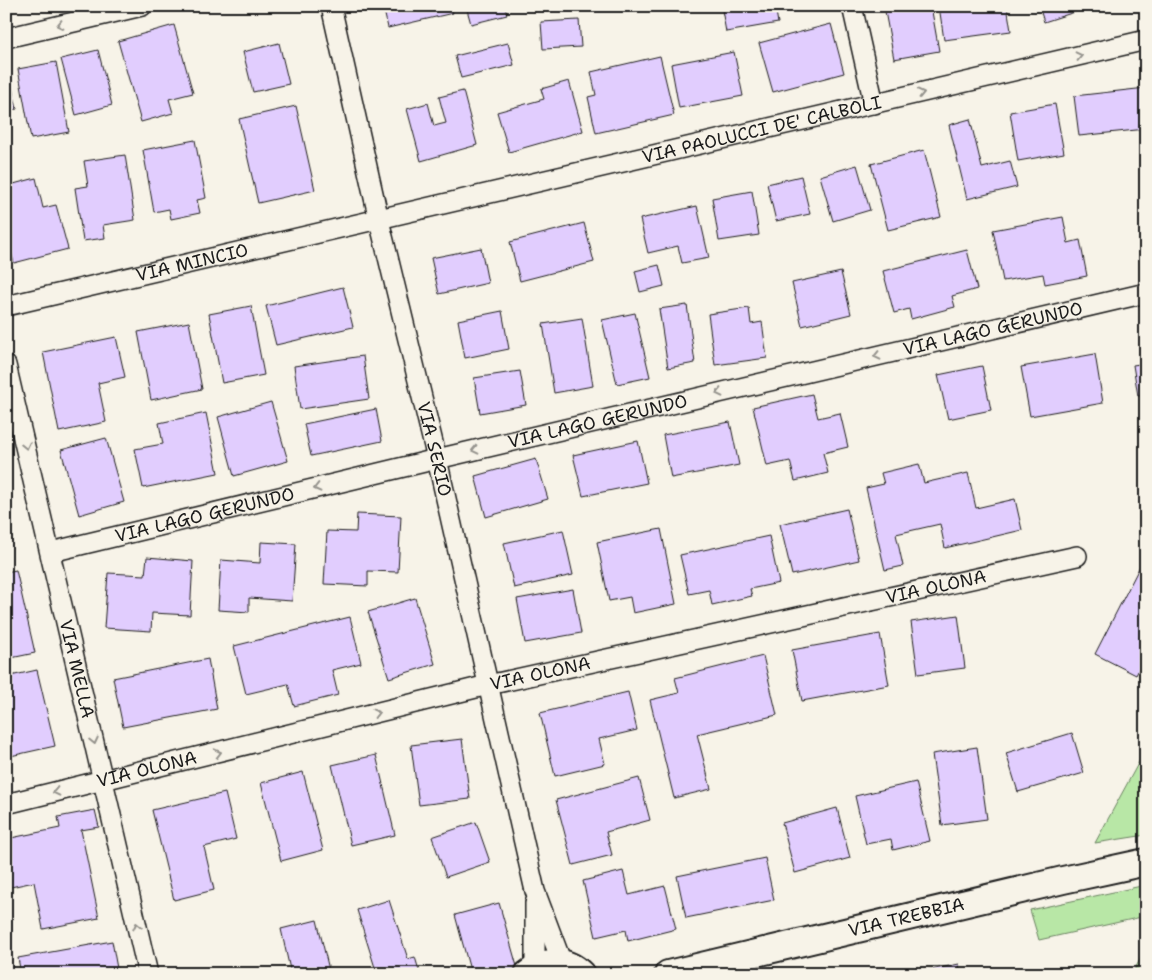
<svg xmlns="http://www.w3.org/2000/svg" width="1152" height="980" font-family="'Shantell Sans',sans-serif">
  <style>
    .green { fill: #b8e7a6; stroke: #6a8261 }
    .building { fill: #e1cdfe; stroke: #1c1c1c }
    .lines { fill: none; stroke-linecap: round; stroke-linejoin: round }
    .street-casing { stroke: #1c1c1c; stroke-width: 22 }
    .secondary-casing { stroke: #1c1c1c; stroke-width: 30 }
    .street { stroke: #f7f3e8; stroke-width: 19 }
    .secondary { stroke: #f7f3e8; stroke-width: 26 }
    .oneway { stroke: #94928c }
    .labels { text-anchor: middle; stroke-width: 4; stroke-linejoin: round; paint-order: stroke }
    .street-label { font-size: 18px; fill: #1c1c1c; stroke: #f7f3e8 }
  </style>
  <rect width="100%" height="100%" fill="#f7f3e8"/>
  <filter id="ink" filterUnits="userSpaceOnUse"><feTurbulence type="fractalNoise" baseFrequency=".02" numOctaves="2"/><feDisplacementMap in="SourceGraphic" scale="10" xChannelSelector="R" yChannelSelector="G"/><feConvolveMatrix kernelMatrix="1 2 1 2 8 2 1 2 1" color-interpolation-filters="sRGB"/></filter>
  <g filter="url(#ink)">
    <path class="green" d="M1146,749V835L1095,843Z
      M1146,885V916L1039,940L1030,910Z
      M1146,949V974H1132Z"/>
    <path class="building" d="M6,6H23L6,10Z
      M383,6H451L453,13L388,28Z
      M466,6H505L507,15L471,24Z
      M740,6H775L778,23L726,32L722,10Z
      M884,6H931L939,51L894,59Z
      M939,6H1007L1011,31L944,40Z
      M1039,6H1084V9L1044,22Z
      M579,20L581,47L543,49L541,22Z
      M831,24L844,73L773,92L759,43Z
      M174,25L193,93L169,99L173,113L141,122L118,41Z
      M279,43L289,84L253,92L243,52Z
      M508,43L514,65L461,78L455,56Z
      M98,50L112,105L76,115L61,59Z
      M734,52L743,96L679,108L671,64Z
      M660,56L674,115L596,133L588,97L596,95L591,72Z
      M56,62L69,132L31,139L18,69Z
      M6,73H9L17,109L6,111Z
      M569,81L583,131L509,152L497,112L544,99L541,89Z
      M1146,88V129L1079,136L1074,96Z
      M463,91L477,145L421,161L407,109L428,103L434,126L446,123L439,97Z
      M1055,104L1064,153L1018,161L1010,112Z
      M296,106L315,190L258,203L239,119Z
      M970,119L982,168L1010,161L1017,187L967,199L949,125Z
      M195,140L206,198L197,200L200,213L171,219L169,209L154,212L143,150Z
      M924,150L941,217L888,230L871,164Z
      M125,155L135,220L103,225L105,238L83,241L75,188L88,186L84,161Z
      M857,165L870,210L833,221L820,176Z
      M801,176L810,214L776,221L767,184Z
      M36,178L43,208L56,205L68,249L14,263L6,232V186Z
      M752,191L759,235L719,241L712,198Z
      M697,206L709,258L682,263L678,246L648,253L640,219Z
      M1063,217L1068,243L1080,240L1087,276L1045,284L1043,274L1003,281L993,230Z
      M584,223L594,262L520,281L510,242Z
      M481,248L488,283L439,294L431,258Z
      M967,250L977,289L952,296L955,307L911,319L909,309L894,313L883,271Z
      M659,265L664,286L640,292L635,271Z
      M841,272L851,314L802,326L792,283Z
      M343,287L353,327L276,345L266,306Z
      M687,305L695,363L668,368L659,309Z
      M251,306L264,375L222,383L209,314Z
      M749,308L751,324L762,322L767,358L715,365L708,314Z
      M502,311L509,349L465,358L458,320Z
      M635,313L650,377L617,384L602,320Z
      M582,318L593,386L554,393L543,324Z
      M189,322L202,389L151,400L138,332Z
      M116,337L125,377L98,383L106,422L59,432L43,352Z
      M1095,354L1103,403L1030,416L1021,367Z
      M363,356L369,399L300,409L294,366Z
      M1146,363V395L1138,396L1133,365Z
      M982,366L991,410L948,419L938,375Z
      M520,371L526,405L480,413L474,378Z
      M812,394L818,418L840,413L848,447L823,453L828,473L795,481L790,461L767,466L753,407Z
      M271,402L288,461L234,476L218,417Z
      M376,409L382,441L311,456L304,424Z
      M206,413L218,473L143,488L135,449L163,444L159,423Z
      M730,422L739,465L671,478L663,435Z
      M106,438L124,502L79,515L61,450Z
      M638,441L647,483L583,496L573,455Z
      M536,459L548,499L486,517L475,476Z
      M919,464L924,483L968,473L976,508L1015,499L1022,530L945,548L940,524L896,534L903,566L885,570L866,488L884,484L881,473Z
      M847,509L859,560L792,575L780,524Z
      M357,514L401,516L398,572L368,571V586L324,584L327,531L356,532Z
      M661,529L676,604L633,613L630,597L609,601L597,542Z
      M563,530L573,575L514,588L504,543Z
      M769,536L779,583L750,589L752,596L712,605L709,590L689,594L680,555Z
      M261,542L296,544L292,601L249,598V612L218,610L221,560L260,563Z
      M147,557L193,561L190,615L152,613L151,631L104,628L108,573L145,575Z
      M1140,566L1146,569V656L1136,675L1095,654Z
      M16,570L35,653L6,659V572Z
      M573,589L581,633L525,643L517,599Z
      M415,598L435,664L389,678L368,612Z
      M958,615L965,668L918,674L911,622Z
      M350,617L361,663L332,670L338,695L294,706L288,684L246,694L234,646Z
      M880,634L889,685L802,701L792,650Z
      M763,656L777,715L697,734L711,789L674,798L650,700L679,693L675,678Z
      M208,659L217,709L123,727L113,678Z
      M37,670L55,746L6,757V677Z
      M628,692L637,730L599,739L605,764L555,776L540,713Z
      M1072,733L1084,773L1018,792L1006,753Z
      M462,739L470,799L419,805L411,745Z
      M977,747L987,819L942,825L932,754Z
      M376,755L395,835L351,845L332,765Z
      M303,772L323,850L281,861L261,783Z
      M639,778L650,820L606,832L612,855L573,865L556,800Z
      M916,782L930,841L893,850L891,839L866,844L855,796Z
      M225,793L236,839L204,847L214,890L174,900L152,810Z
      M837,808L850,858L795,873L782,823Z
      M95,810L99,827L81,830L99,918L43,929L34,882L6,888V839L60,828L58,817Z
      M476,822L490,862L446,877L432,837Z
      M765,858L774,900L686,918L677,876Z
      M623,871L629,895L665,886L676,929L628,941L626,930L596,937L583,881Z
      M389,900L408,959L415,957L420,974H377L357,910Z
      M499,903L518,970L503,974H471L455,915Z
      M317,920L330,974H291L281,929Z
      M112,941L118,974H21L18,958Z
      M959,964L961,974H911Z
      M256,970L257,974H241Z"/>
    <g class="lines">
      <g class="street-casing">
        <g id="street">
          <path id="s1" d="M331,6L379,220L437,459L535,891L562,963"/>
          <path d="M852,6L874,104"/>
          <path d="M6,38L142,6"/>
          <path id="s2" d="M6,306L1146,40"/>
          <path id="s3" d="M6,365L148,974"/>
          <path id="s4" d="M51,552L437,459L1146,293"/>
          <path id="s5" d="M6,804L488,685L1077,556"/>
          <path d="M535,903V968"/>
        </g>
      </g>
      <g class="secondary-casing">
        <g id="secondary">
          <path d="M528,974C544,960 565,958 581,974"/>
          <path id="s6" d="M668,974L1063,880L1146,862"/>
        </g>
      </g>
      <use href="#street" class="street"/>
      <use href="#secondary" class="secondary"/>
    </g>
    <defs><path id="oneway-chevron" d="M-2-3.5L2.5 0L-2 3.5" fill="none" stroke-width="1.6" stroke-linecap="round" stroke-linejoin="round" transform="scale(1.25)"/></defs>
    <g class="oneway">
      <use href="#oneway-chevron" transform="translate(60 25) rotate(167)"/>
      <use href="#oneway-chevron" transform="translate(1079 56) rotate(-13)"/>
      <use href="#oneway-chevron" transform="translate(921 93) rotate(-13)"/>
      <use href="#oneway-chevron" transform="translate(877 356) rotate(167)"/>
      <use href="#oneway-chevron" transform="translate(719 393) rotate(167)"/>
      <use href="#oneway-chevron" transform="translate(26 446) rotate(77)"/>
      <use href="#oneway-chevron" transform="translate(475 450) rotate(167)"/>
      <use href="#oneway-chevron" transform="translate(317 488) rotate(166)"/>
      <use href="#oneway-chevron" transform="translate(376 713) rotate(-14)"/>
      <use href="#oneway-chevron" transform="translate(94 741) rotate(77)"/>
      <use href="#oneway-chevron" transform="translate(218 753) rotate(-14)"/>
      <use href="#oneway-chevron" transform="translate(56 792) rotate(167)"/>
      <use href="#oneway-chevron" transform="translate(137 926) rotate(-103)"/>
    </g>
  </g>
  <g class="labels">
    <g class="street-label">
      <text dy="6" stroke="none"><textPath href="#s2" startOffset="776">VIA PAOLUCCI DE' CALBOLI</textPath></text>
      <text dy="6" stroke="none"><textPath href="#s2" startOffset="191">VIA MINCIO</textPath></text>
      <text dy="6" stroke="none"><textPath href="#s4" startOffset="968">VIA LAGO GERUNDO</textPath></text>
      <text dy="6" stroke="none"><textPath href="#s4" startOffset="562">VIA LAGO GERUNDO</textPath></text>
      <text dy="6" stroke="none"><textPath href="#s1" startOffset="455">VIA SERIO</textPath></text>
      <text dy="6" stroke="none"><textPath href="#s4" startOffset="158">VIA LAGO GERUNDO</textPath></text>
      <text dy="6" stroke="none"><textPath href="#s5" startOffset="955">VIA OLONA</textPath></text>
      <text dy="6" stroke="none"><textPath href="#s3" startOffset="312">VIA MELLA</textPath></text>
      <text dy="6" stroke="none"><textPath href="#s5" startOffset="550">VIA OLONA</textPath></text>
      <text dy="6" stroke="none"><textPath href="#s5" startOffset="145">VIA OLONA</textPath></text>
      <text dy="6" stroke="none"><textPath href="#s6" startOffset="245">VIA TREBBIA</textPath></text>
    </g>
  </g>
  <rect width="1152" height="980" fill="none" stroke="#f7f3e8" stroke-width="25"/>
  <rect x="12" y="12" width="1127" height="955" fill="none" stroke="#1c1c1c" stroke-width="2" filter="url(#ink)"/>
</svg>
